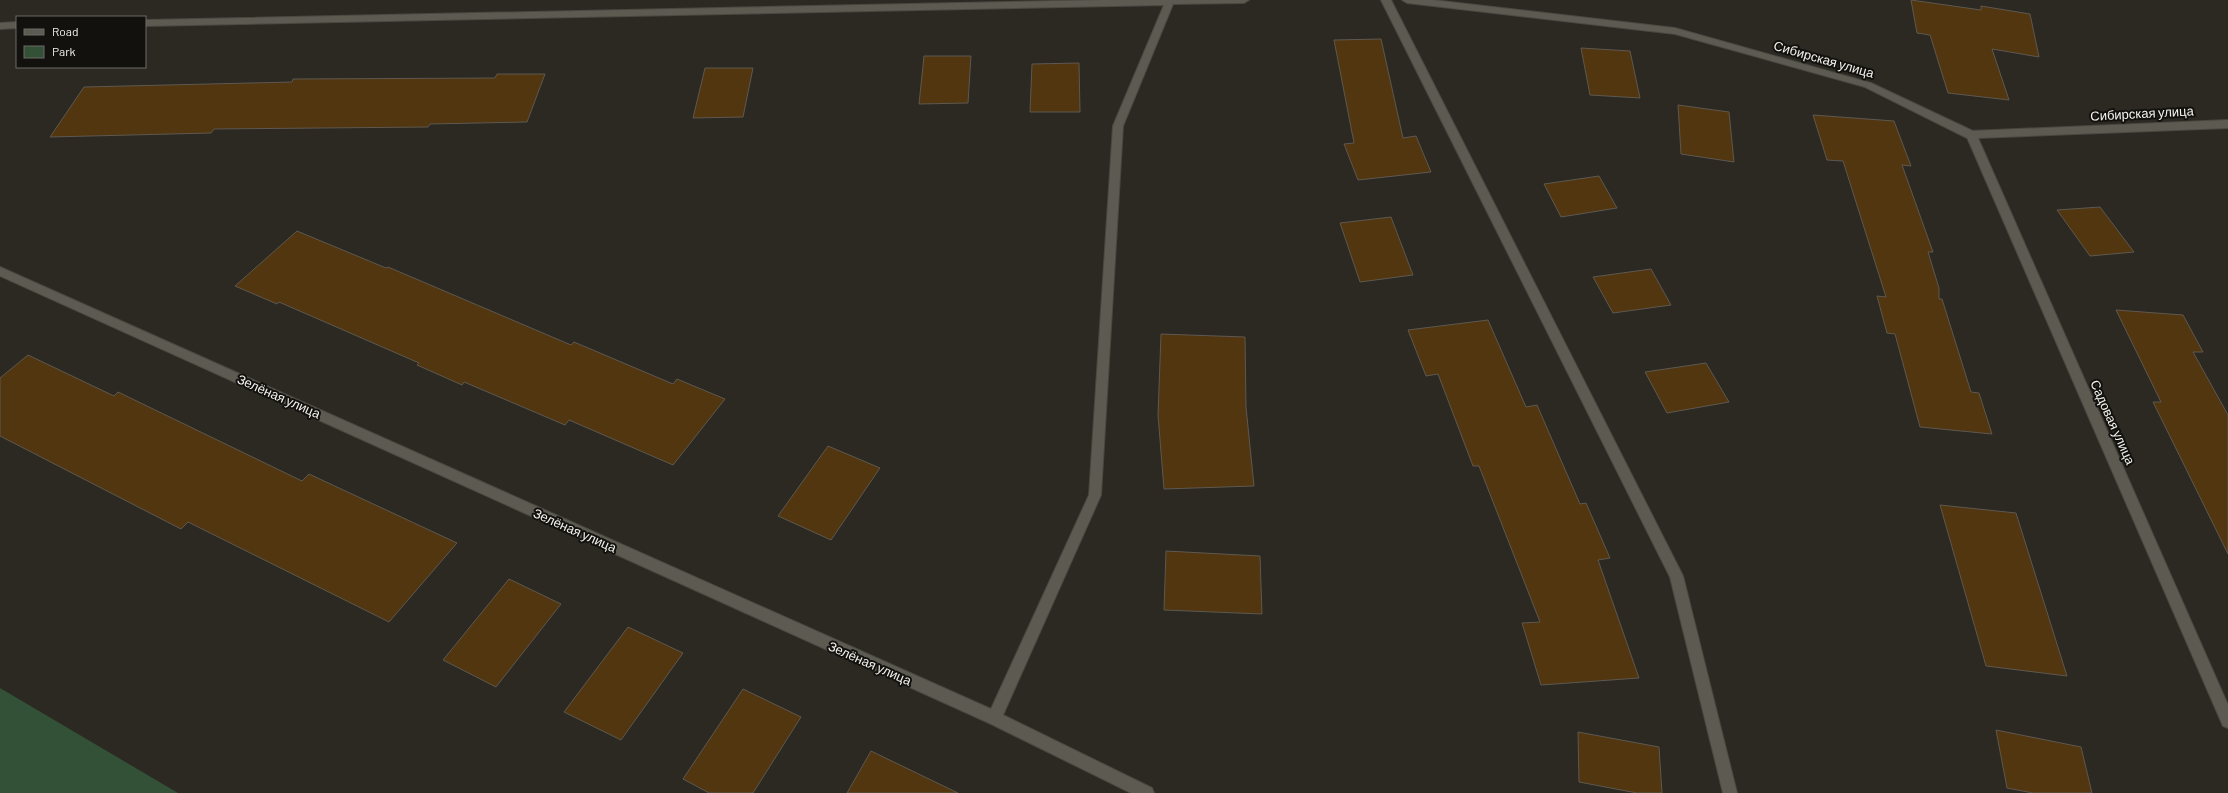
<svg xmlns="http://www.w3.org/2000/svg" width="2228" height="793" font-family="Barlow,sans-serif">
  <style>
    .green { fill: #335137 }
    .building { fill: #513610; stroke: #5e5851 }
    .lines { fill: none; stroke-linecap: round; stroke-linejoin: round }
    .minor-casing { stroke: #4a4741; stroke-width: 2 }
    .tertiary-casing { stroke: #4a4741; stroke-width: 2 }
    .minor { fill: #5d5a52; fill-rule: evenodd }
    .tertiary { fill: #5d5a52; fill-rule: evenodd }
    .labels { text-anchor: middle; stroke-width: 4; stroke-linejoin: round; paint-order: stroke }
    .street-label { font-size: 13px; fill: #f3f2ed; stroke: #13110e }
  </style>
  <rect width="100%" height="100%" fill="#2b2921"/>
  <path class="green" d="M0,688L178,793H0Z"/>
  <path class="building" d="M1911,0L1981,10V6L2030,14L2039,57L1992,49L2009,100L1948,93L1930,35L1917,33Z
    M1381,39L1403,138L1416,136L1431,172L1358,180L1344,144L1354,143L1334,40Z
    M1581,48L1630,51L1640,98L1590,95Z
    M924,56H971L968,103L919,104Z
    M1079,63L1080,112H1030L1032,64Z
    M705,68H753L743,117L693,118Z
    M497,74H545L527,122L430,124L428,127L214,129L211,133L50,137L84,87L292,82L293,79L495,78Z
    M1678,105L1729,112L1734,162L1681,154Z
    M1813,115L1894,121L1911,166L1902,165L1933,252H1928L1939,288V299H1942L1971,392L1979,393L1992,434L1920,427L1895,334L1887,333L1877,296L1886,297L1843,161L1827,160Z
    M1599,176L1617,208L1561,217L1544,184Z
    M2100,207L2134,252L2090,256L2057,210Z
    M1391,217L1413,275L1360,282L1340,223Z
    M297,231L386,268L388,267L571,345L574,342L673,384L677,379L725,399L673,465L569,420L565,425L464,382L462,385L417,365L419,363L279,302L277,304L235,286Z
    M1651,269L1671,305L1613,313L1593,277Z
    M2116,310L2183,315L2203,352H2193L2228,415V554L2153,402H2161Z
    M1488,320L1526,407L1537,405L1580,504L1586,503L1610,558L1598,560L1639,678L1541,685L1522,623L1540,622L1479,466H1473L1438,374L1426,376L1408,330Z
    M1161,334L1245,337L1246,407L1254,486L1164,489L1158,415Z
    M28,355L114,396L118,392L302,481L309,474L457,543L389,622L188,522L181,529L0,436V378Z
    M1706,363L1729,402L1667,413L1645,372Z
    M828,446L880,468L831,540L778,516Z
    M1940,505L2016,513L2067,676L1986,666Z
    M1166,551L1260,556L1262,614L1164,610Z
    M509,579L561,604L496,687L443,660Z
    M628,627L683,653L621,740L564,712Z
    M743,689L801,717L753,793H709L683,779Z
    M1996,730L2081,747L2092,793H2033L2007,788Z
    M1578,732L1659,747L1662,793H1637L1579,782Z
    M871,751L958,793H847Z"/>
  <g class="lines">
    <g class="minor-casing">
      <path id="minor" d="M1102,0H1249L1244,3L1173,4L1123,126L1101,495L1003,715L1152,788L1154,793H1131L989,723L0,276V267L991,709L1089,495L1113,126L1164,5L145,26V20Z
        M1381,0H1391L1683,576L1737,793H1723L1670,577Z
        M1402,0H1433L1675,28L1871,83L1975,132L1976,135L1971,139L1967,138L1865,87L1675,34L1407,3Z
        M17,22V28L0,29V23Z"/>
    </g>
    <g class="tertiary-casing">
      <path id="tertiary" d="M2228,120V128L1978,138L2228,705V728L2223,726L1966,135L1971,131Z"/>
    </g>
    <use href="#minor" class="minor"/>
    <use href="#tertiary" class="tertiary"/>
  </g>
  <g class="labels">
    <g class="street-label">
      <text transform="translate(1824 59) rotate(16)" y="5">Сибирская улица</text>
      <text transform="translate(2142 113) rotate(-3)" y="5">Сибирская улица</text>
      <text transform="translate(279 396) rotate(24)" y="5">Зелёная улица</text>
      <text transform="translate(2113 422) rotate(66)" y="5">Садовая улица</text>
      <text transform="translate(575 530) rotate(24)" y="5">Зелёная улица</text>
      <text transform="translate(870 663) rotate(24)" y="5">Зелёная улица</text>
    </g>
  </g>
  <rect x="16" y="16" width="130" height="52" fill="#13110e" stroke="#6d6b67"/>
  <rect x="24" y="29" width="20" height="6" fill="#5d5a52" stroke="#6d6b67"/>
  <text x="52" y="36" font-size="12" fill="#f3f2ed">Road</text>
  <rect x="24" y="46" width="20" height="12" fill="#335137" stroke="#6d6b67"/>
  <text x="52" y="56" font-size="12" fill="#f3f2ed">Park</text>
</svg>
